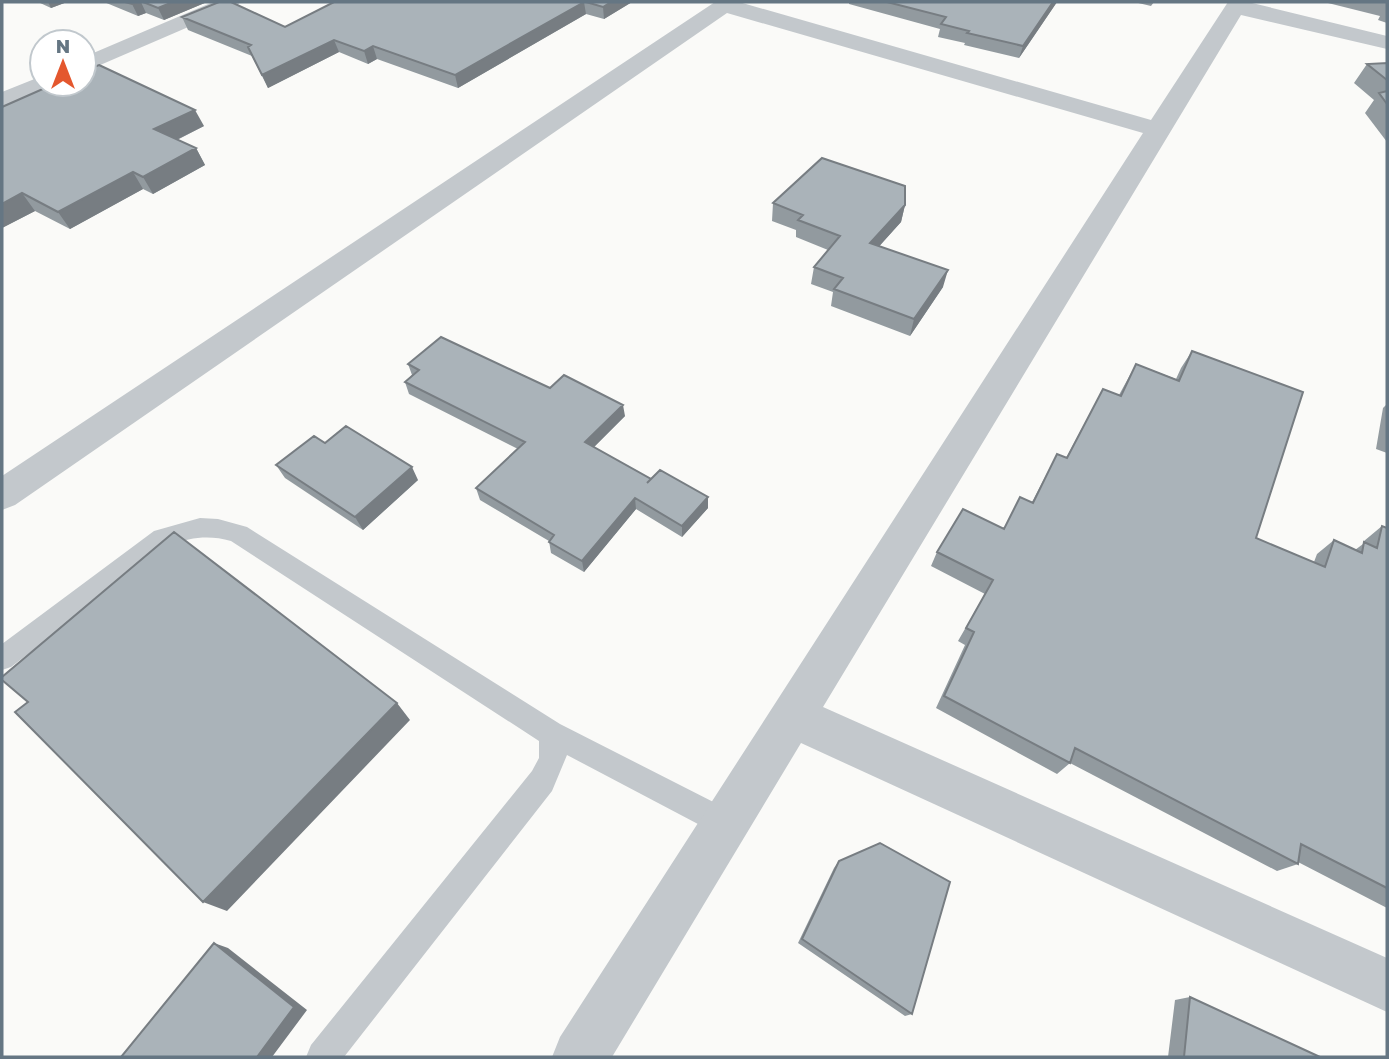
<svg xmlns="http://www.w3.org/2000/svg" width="1389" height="1059" font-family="'Golos Text',sans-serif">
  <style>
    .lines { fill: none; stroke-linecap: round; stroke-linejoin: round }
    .lane { fill: #c3c8cc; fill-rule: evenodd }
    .street { fill: #c3c8cc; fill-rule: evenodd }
    .wall { fill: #929a9f }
    .shaded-wall { fill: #777d82 }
    .building { fill: #aab3b9; stroke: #777d82; stroke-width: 2 }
  </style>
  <rect width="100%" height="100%" fill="#fafaf8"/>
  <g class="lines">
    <path class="lane" d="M200,518L218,519L247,527L560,724L735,813L739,823L735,833L725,837L715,833L567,755L552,791L344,1057H306L311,1045L532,771L539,758V741L231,541C210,535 191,537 170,545L11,667L2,670V644L154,531Z"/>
    <path class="street" d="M213,2H240L237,6L84,72V57Z
      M715,2H739L1151,120L1228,2H1248L1387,36V49L1241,15L823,707L1387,958V1012L801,743L612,1057H552L560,1037L1143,133L727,13L15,505L2,510V476Z
      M42,76V84H53L50,88L2,107V92Z"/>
  </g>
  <path class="wall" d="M38,2H67L51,8Z
    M104,2H207L164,20L146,13L138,16Z
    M334,2H632L604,19L586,14L458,88L377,59L368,64L339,52L268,88L252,56L188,30L182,17L285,27Z
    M849,2H1057L1019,58L964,45L965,43L938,37L940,29L849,4Z
    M1134,2H1154L1151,6Z
    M1324,2H1387V23L1378,20L1380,16Z
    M1387,63V142L1365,113L1374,100L1354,83L1367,64Z
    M2,107L204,126L177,140L196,148L205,165L153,194L143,189L70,229L35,211L2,228Z
    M773,203L905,205L901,222L879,246L943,287L910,336L831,306L833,292L811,284L814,267L828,250L796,237V230L772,221Z
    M1192,351L1256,538L1314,562L1317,554L1334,540L1355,550L1363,544L1364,541L1382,526L1387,528V908L1298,862V864L1277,871L1070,763L1057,774L936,708L965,645L958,641L985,594L931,566L937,552L1004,529L1020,497L1032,502L1057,454L1066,458L1103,389L1119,395L1136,364L1176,379L1181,368Z
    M408,364L550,388L625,416L594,447L651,479L708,497V508L682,537L636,509L584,572L551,553L549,541L480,500L476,488L518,449L409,394L405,382L412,375Z
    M1387,404V453L1376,449L1383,408Z
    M276,465L418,480L363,530L285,478Z
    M839,861L912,1014L905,1016L798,943L834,868Z
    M1190,997L1320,1057H1168L1175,1000Z"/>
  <path class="shaded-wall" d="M48,2H67L51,8Z
    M138,2H141L146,13L138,16L132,4Z
    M173,2H207L164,20L158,8Z
    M584,2L586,14L458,88L455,75Z
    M611,2H632L604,19L603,7Z
    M1053,2H1057L1019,58L1023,46Z
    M334,40L339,52L268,88L262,75Z
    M373,46L377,59L368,64L364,51Z
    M195,110L204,126L164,146L154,129Z
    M196,148L205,165L153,194L143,177Z
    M133,172L143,189L70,229L58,212Z
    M22,193L35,211L2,228V204Z
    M905,205L901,222L867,260L870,243Z
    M948,270L943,287L910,336L914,319Z
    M623,405L625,416L587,454L585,442Z
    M412,467L418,480L363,530L355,517Z
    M708,497V508L682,537V526Z
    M635,498L636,509L584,572L582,561Z
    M397,703L410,720L227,911L203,902Z
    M214,943L228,948L307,1010L272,1057H257Z"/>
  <path class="building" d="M125,2H138L132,4Z
    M143,2H173L158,8Z
    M219,2H231L285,27L334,2H584L455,75L373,46L364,51L334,40L262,75L248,47L251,45L182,17Z
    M586,2H611L603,7Z
    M887,2H1053L1023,46L967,33L969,31L941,24L946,17Z
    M1387,63V80L1367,64Z
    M99,65L195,110L154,129L196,148L143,177L133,172L58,212L22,193L2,204V107L54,84H84V71Z
    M1387,91V104L1379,93Z
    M822,158L905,186V205L870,243L948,270L914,319L834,289L843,278L814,267L840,236L798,220L803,215L773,203Z
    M441,337L550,388L564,375L623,405L585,442L651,479L647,483L660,470L708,497L682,526L635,498L582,561L549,542L554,535L476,488L525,442L405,382L419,370L408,364Z
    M1192,351L1303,392L1256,538L1325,567L1334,540L1362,553L1364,542L1377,548L1382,526L1387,528V888L1301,844L1298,864L1075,748L1070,763L944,696L974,632L966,628L993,580L937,552L963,509L1004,529L1020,497L1033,503L1057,454L1067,458L1103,389L1121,396L1136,364L1179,381Z
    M346,426L412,467L355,517L276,465L314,436L325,443Z
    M174,532L397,703L203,902L15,712L28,702L2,680V677Z
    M880,843L950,882L912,1014L802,939L839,861Z
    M214,943L294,1007L257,1057H121Z
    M1190,997L1320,1057H1184Z"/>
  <rect width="1389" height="1059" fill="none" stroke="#657683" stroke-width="7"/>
  <g transform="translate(63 63)"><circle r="33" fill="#ffffff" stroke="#c1c8cd" stroke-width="2"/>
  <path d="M0-5L12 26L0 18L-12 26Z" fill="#e4572e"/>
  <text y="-10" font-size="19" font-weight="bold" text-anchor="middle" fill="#657683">N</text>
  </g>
</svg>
